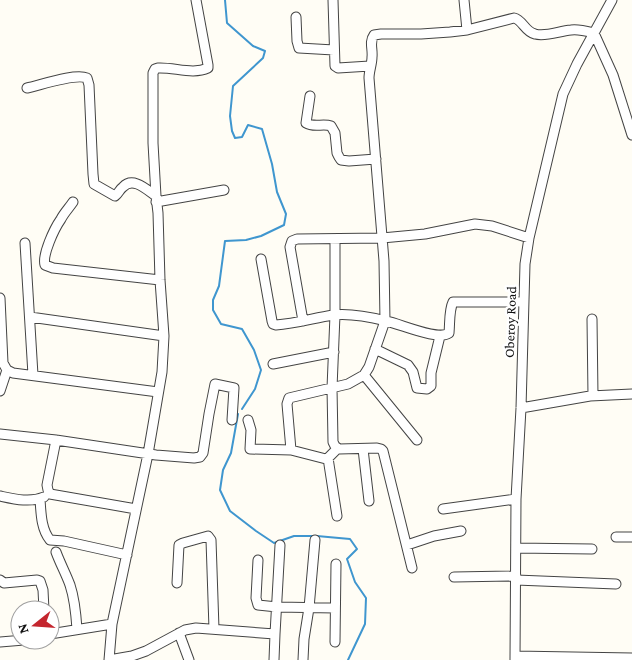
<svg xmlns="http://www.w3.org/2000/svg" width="632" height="660" font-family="'Crimson Pro',serif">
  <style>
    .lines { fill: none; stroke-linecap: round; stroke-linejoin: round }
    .stream { stroke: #3f96cf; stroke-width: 2 }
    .minor-casing { stroke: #444; stroke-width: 11 }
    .minor { stroke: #fff; stroke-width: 9 }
    .labels { text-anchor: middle; stroke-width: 5; stroke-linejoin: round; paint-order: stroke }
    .street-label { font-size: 14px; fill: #111; stroke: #fff }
  </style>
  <rect width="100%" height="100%" fill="#fffdf5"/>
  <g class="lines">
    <path class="stream" d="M225,0L227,23L253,46L265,51L263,58L233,86L230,116L232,131L235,138L242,137L248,125L262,129L272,164L277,192L286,214L284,225L261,236L246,240L225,241L219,286L213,300V310L221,324L242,329L254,350L261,370L255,389L242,409
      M238,414L231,453L223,470L220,490L230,511L256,531L274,543L294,536H317L350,539L357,549L347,559L355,582L366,598L365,624L348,660"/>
    <g class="minor-casing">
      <path id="minor" d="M333,0L335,66L338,68L370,66
        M464,0L467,30
        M296,17L297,41L299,48L334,50
        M27,88C41,85 75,73 87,78L89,85L93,174L94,184L115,196C119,193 119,190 123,187C133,176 147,190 156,196L158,213L160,280L164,336L162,372L148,454L112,624L109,660
        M310,96L306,123C314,128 323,123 331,126L335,133L337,153L339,157L341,160L349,161L376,159
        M156,196L153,143V73L155,69L158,68C174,67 193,75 208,68V65L196,0
        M73,202C69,208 64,213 61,219C54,229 42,255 45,265L53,268L160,280
        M156,202L224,190
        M335,239V315L332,388L333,442L335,446L339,449L377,448L381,449L383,451L412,568
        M25,243L33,375
        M261,259L272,321L273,324L276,325C295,324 314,318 333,315C350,313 370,317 386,321C401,324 438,341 449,333C450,322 449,310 453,302H524
        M0,298L3,363L7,370L13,373L158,392
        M30,317L164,336
        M592,319L593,396
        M303,321L290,247L292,241L297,239L382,238L425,234L475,224L492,226L529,238
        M375,349L408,365L413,372L417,388L427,389L431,386V373L440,336
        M273,364L334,352
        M364,375L417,440
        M0,391L7,370
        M521,408L590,396L632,394
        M248,420L251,430L250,449L291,450L326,459L328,458L337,449
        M0,434L56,440L156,455L194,458L200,457L203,453L209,414L215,384L234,388L232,420
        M56,440L47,485L48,490L50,494L136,509
        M363,449L369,501
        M291,450L287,404L289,398L348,384L364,375L369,367L385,321L384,261L369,78C369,71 372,64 372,57C373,49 369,42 374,35L381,34H421L450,32L467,30L514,18C523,20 525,32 535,34C546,37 559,31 571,30C579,29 586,31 594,33L613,75L632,135
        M328,458L337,516
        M0,496C14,499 30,503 44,497
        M40,499C41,513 41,529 50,540L64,541L127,555
        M443,509L516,499
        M616,537H632
        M407,545L434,536L461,531
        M516,548L592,549
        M56,552C60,563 66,574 70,585C75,600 76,614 77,629
        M258,560L256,598L258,605L277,607L335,608
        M454,577L516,576
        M0,580L4,583L37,580L40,581L43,590L44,610
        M516,580L616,584
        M177,583L179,545L183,543L208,536L211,540L214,629
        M179,633L189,660
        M50,634L112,624
        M275,634L280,545
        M0,642L24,640
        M335,642L336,564
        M515,656L632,658
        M109,660L132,656L146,651L185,630L196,628L275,634L274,660
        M303,660L304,639L309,608L315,540
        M515,660L516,499L521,408L525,264L529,238L563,94L577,64L612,0"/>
    </g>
    <use href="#minor" class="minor"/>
  </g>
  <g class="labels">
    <g class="street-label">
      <text transform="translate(510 322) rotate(-88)" y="5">Oberoy Road</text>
    </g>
  </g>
  <g transform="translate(35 625) rotate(253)"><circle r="24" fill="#ffffff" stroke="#a0a0a0"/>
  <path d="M0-4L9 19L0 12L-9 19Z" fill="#c4262e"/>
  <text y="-8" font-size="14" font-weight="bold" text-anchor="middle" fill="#111111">N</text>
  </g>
</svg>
